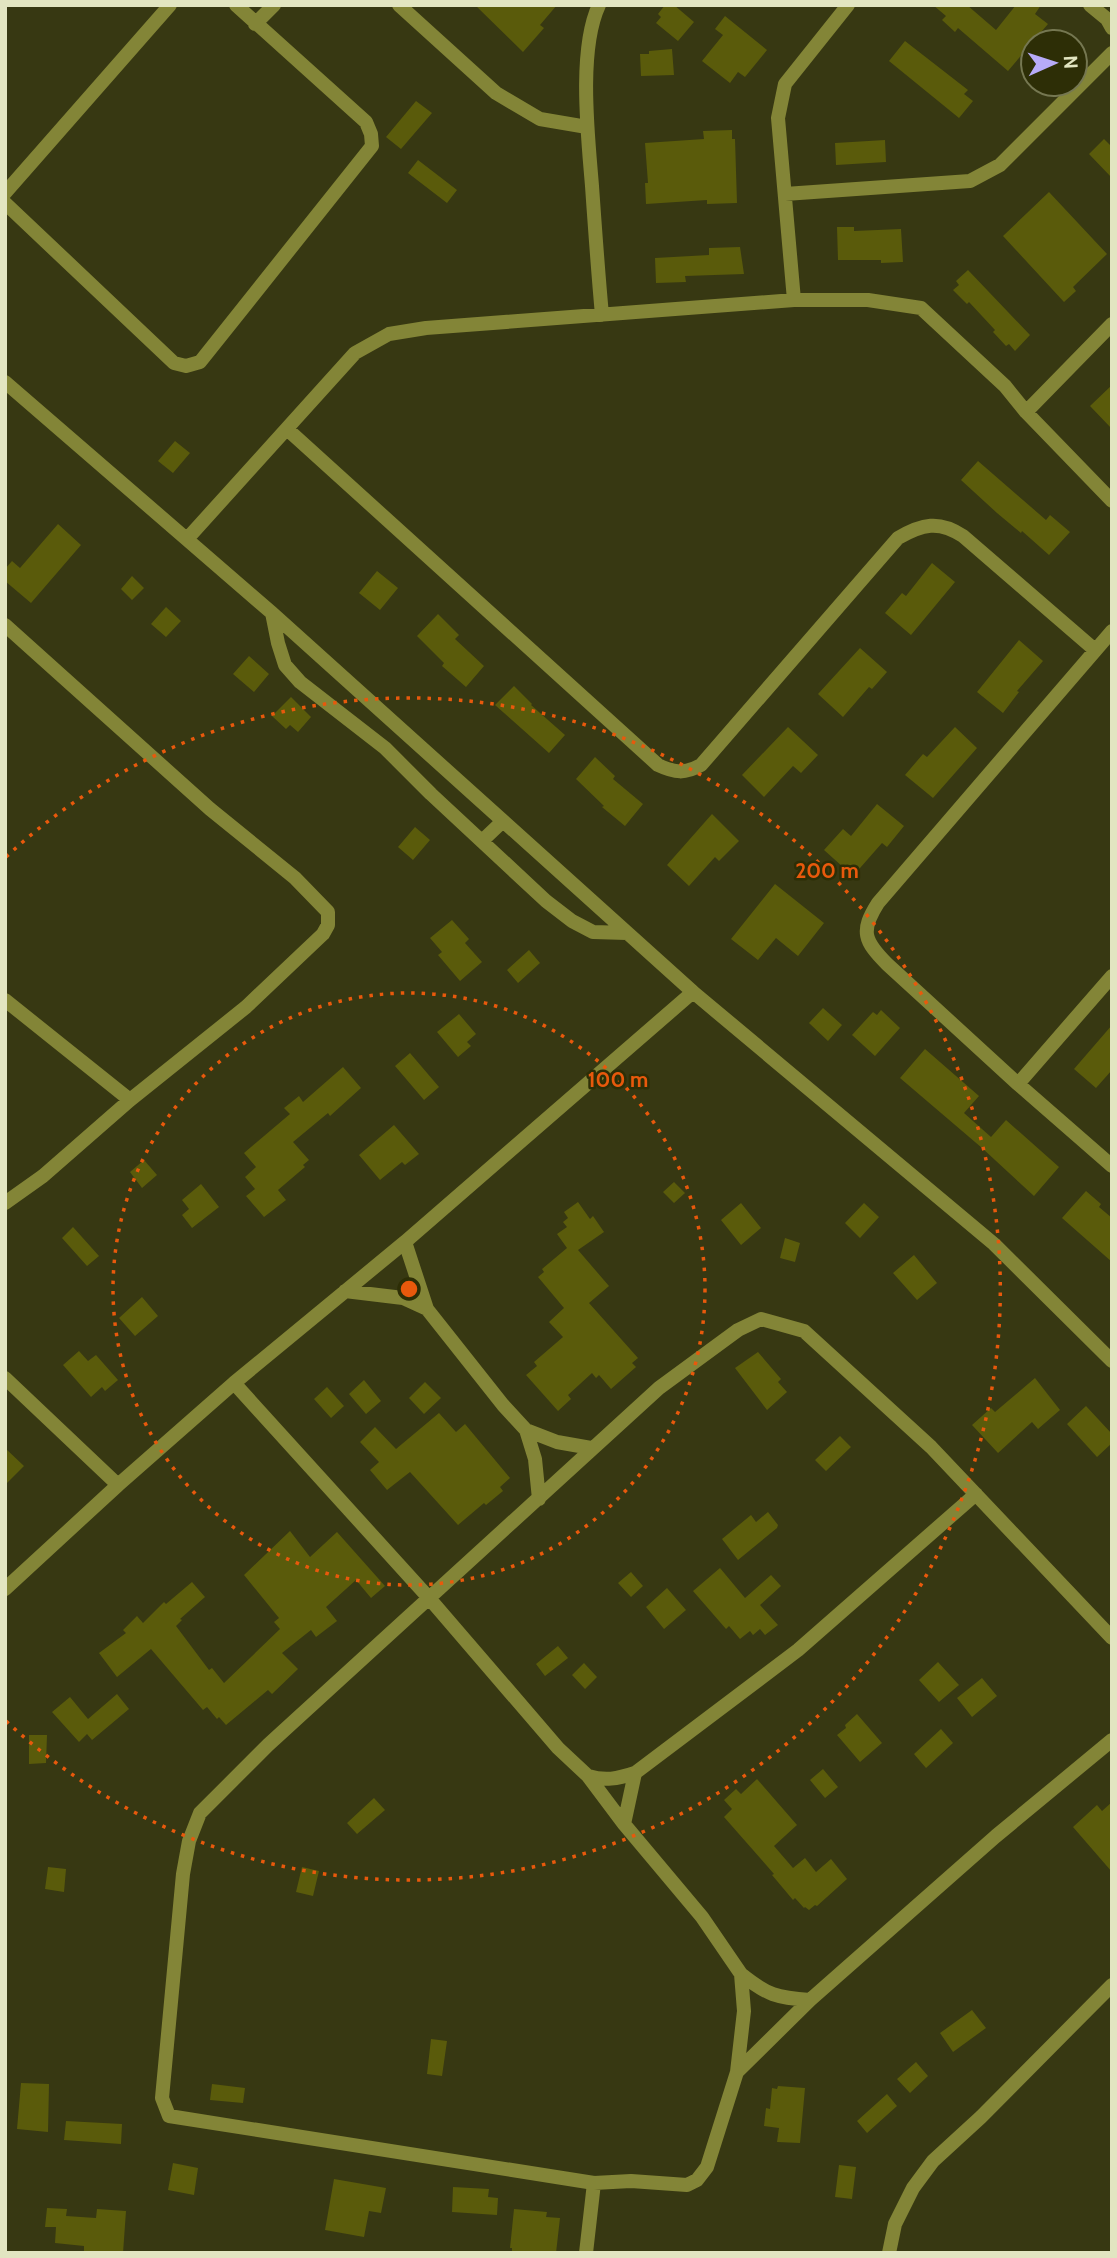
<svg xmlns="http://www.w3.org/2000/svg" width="1117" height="2258" font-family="Cabin,sans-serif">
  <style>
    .building { fill: #5a5b0b }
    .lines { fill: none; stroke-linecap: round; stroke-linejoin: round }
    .minor { stroke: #838537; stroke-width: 14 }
    .ring { fill: none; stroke: #e8590c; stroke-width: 3.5; stroke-dasharray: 3.5 7 }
    .centre { fill: #e8590c; stroke: #2d2e06; stroke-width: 3.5 }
    .ring-label { font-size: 21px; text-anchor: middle; font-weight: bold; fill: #e8590c; stroke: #2d2e06; stroke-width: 5; stroke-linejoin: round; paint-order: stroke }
  </style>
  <rect width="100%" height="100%" fill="#373812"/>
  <path class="building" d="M475,5H557L540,25L544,28L523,52Z
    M665,5H674L694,22L678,41L656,23L661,17L658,14Z
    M933,5H967L996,30L1016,5H1041L1035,14L1048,24L1008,71L958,28L955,32L942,20L946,16Z
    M725,16L767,50L745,77L738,72L730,83L702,61L723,35L715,29Z
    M905,41L968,90L964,94L973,101L959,118L889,61Z
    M672,49L674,75L641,76L640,54H649V51Z
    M416,101L432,113L401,149L386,137Z
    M732,130V139H735L737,203L707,204V200L646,204L645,183H648L645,143L704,139L703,131Z
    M1104,139L1112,147V178L1089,154Z
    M885,140L886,162L836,165L835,143Z
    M418,160L457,190L447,203L408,173Z
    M1049,192L1107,254L1073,287L1076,291L1064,302L1003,236Z
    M837,227H854V231L901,229L903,262L881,263V260H838Z
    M740,247L744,274L685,276L686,282L656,283L655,258L709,255V248Z
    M968,270L1030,335L1015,351L1009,344L1006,346L993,332L995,330L969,302L967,304L953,290L959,285L956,281Z
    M1112,385V429L1090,406Z
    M175,441L190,453L173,473L158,461Z
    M978,461L1046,520L1050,515L1070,532L1049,555L1022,531L1021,533L997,513L961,480Z
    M58,524L81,545L31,603L5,581V569L12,561L20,568Z
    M932,563L955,582L911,635L885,613L902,593L906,596Z
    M377,571L398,588L380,610L359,593Z
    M132,576L144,588L132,600L121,589Z
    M166,607L181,621L166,637L151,624Z
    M438,614L459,635L455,639L484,666L466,687L442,666L444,663L417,636Z
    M1019,640L1043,661L1017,691L1019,692L1003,713L977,692Z
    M860,648L887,672L872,689L869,687L843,717L818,694Z
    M249,656L269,674L254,692L233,674Z
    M514,686L532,704L531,705L565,735L549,753L495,705Z
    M291,697L311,717L298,732L290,725L286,729L272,716Z
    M788,727L818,755L801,773L793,766L764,797L742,775Z
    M955,727L977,748L933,798L905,775L923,754L927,757Z
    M595,757L615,776L613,779L643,804L625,826L602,807L604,806L576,779Z
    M877,804L904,826L887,847L882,843L853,876L824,850L843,829L851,836Z
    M712,814L739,841L719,861L715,857L689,886L667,865Z
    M415,827L430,840L413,860L398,847Z
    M775,884L824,923L798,956L776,938L758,960L731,939Z
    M452,920L469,939L465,943L482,962L460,981L438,955L442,952L430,938Z
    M529,950L540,963L518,983L507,970Z
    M823,1008L842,1025L828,1041L809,1023Z
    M881,1010L900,1028L875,1056L852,1035L873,1012L877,1015Z
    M459,1014L476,1034L467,1042L471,1046L458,1057L437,1032Z
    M1112,1025V1070L1096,1088L1074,1069Z
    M925,1049L979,1096L964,1113L991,1137L1006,1120L1059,1167L1034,1196L982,1148L900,1078Z
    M410,1053L439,1087L424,1100L395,1066Z
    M343,1067L361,1088L330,1116L328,1113L293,1142L309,1160L303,1165L305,1167L278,1190L286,1200L264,1217L246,1196L255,1189L245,1177L256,1167L244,1153L290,1114L284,1108L299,1096L303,1102Z
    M394,1125L419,1154L405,1165L402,1162L380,1180L359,1155Z
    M144,1160L157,1175L142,1188L130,1172Z
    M674,1182L685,1193L674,1203L663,1192Z
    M201,1184L219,1207L192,1228L182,1215L189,1209L182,1200Z
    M1086,1191L1101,1204L1099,1207L1112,1218V1262L1062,1218Z
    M578,1202L590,1219L593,1216L604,1232L578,1250L609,1286L589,1303L638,1358L632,1363L636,1367L611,1389L599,1375L596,1378L592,1373L568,1395L571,1399L558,1411L526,1375L537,1366L534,1362L563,1337L549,1322L564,1308L538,1277L544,1272L542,1269L567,1248L557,1234L567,1227L563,1222L568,1218L564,1212Z
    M741,1203L761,1228L741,1245L721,1220Z
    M864,1203L879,1217L860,1238L845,1223Z
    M73,1227L99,1256L87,1266L62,1238Z
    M785,1238L800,1243L795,1262L780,1258Z
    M914,1255L937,1283L917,1300L893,1273Z
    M142,1297L158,1316L135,1336L119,1318Z
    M79,1351L88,1361L96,1355L118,1380L105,1391L102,1387L91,1397L63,1365Z
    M758,1352L781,1379L778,1382L787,1392L767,1410L735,1368Z
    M1035,1378L1060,1410L1038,1429L1032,1422L998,1453L972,1425L991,1408L995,1412Z
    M364,1380L381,1401L366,1414L349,1394Z
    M425,1382L441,1398L424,1414L409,1398Z
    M327,1387L344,1406L331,1418L314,1399Z
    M1086,1406L1112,1434V1443L1097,1457L1067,1424Z
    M439,1413L456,1432L465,1424L510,1478L500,1487L503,1491L486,1505L484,1503L458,1525L410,1472L387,1490L370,1470L379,1462L360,1442L375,1427L396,1449Z
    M840,1436L851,1447L826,1471L815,1460Z
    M5,1448L24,1466L5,1485Z
    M768,1512L778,1525L777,1528L738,1560L722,1539L751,1515L756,1522Z
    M290,1531L310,1557L337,1532L385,1586L371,1598L356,1580L326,1607L337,1621L316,1637L311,1630L282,1653L298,1669L272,1694L268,1690L226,1725L219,1717L217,1719L207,1707L203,1710L151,1649L117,1677L99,1653L126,1633L123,1630L137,1616L143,1623L164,1602L166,1604L192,1582L205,1597L180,1619L182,1620L176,1626L209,1670L212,1668L224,1683L280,1629L274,1622L279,1618L244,1575Z
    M720,1568L745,1598L771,1575L781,1586L760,1605L778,1625L765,1635L760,1629L753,1635L750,1631L740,1639L729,1626L726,1629L693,1591Z
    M631,1572L643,1586L631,1597L618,1583Z
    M667,1588L686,1610L664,1629L646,1607Z
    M558,1646L568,1658L545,1676L536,1664Z
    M938,1662L959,1685L939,1702L919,1680Z
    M584,1663L597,1677L585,1689L572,1675Z
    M982,1678L997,1696L972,1717L957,1698Z
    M117,1694L129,1709L92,1740L87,1734L79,1742L52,1712L70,1697L88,1719Z
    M857,1714L882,1743L860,1762L837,1735L846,1728L845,1725Z
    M941,1729L953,1743L926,1768L914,1754Z
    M29,1735H47L46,1763L29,1764Z
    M823,1769L838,1787L825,1798L810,1780Z
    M757,1779L797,1825L774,1846L793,1868L805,1858L816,1872L831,1859L847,1879L817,1906L815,1905L809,1910L805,1907L804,1908L795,1898L793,1900L772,1875L774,1874L724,1817L732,1809L724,1800L736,1789L741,1794Z
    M374,1798L385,1810L357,1834L347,1823Z
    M1112,1802V1872L1073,1827L1097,1805L1102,1811Z
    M48,1867L66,1869L64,1892L45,1889Z
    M302,1867L319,1871L313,1896L296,1892Z
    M972,2010L986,2028L953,2052L940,2033Z
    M431,2039L447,2041L442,2076L427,2074Z
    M916,2062L928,2076L910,2093L897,2079Z
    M21,2083L49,2084L48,2132L17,2129Z
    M212,2084L245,2088L243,2103L210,2100Z
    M778,2086L805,2088L800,2143L777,2142L779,2128L764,2126L766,2108L770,2109L772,2088L777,2089Z
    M887,2094L897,2106L867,2133L857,2121Z
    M66,2121L122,2124L121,2144L64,2140Z
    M173,2163L198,2168L194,2195L168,2190Z
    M839,2165L856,2167L852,2199L835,2197Z
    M334,2179L386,2188L381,2213L369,2211L364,2237L325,2230Z
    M453,2187L489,2189L488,2197L498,2198L497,2215L452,2212Z
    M47,2208L67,2209L66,2216L96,2218L97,2209L126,2211L123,2253L84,2252V2246L55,2243L56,2227H45Z
    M514,2209L547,2212L546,2217L560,2218L556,2253H512V2248H510Z"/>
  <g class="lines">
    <path class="minor" d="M399,5L496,93L540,119L587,127
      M599,5C578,50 588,136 592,186C595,229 598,272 602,315
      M1090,5L1107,19L1112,28
      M255,24L274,5
      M5,193L170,5
      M785,194L970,181L1000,165L1112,53
      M5,203L174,363L186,366L200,362L372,146L371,134L366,122L236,5
      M794,300L778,118L785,84L848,5
      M5,382L272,613L693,992L994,1244L1112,1361
      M1026,412L1112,324
      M287,429L658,765C675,773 685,774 701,765L898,538C922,524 939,520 963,536L1095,650
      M187,539L355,353L389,334L426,328L794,300H868L921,308L1005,386L1026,412L1112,501
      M272,613L278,643L285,665L300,682L385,748L431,794L546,901L572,921L593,932L627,933
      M5,625L210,809L295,878L328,912V925L323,934L246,1007L130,1100L43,1176L5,1203
      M1112,631L878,903C860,931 864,941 887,964L1018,1084L1112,1166
      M482,841L503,821
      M5,1000L130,1100
      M1018,1084L1112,976
      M405,1242L427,1309L503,1405L526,1430L557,1442L591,1448
      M345,1291L403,1298L427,1309
      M5,1378L118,1485
      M234,1383L429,1598L558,1748L588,1776L624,1824L702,1917L741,1974L744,2011L737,2072
      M526,1430L535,1459L539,1499
      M5,1589L118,1485L234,1383L405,1242L693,992
      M1112,1638L931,1447L804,1331L761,1319L738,1330L659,1388L268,1745L200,1813L189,1841L183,1874L162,2098L169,2116L594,2183L631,2181L687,2185L697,2180L707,2167L737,2072L810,2000L996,1836L1112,1740
      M588,1776C605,1781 617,1779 635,1773L798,1650L976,1494
      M624,1824L635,1773
      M741,1974C767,1995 777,1998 810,2000
      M586,2253L594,2183
      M889,2253L895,2224L913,2188L933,2161L981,2117L1112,1985"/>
  </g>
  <g class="ring">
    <circle cx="409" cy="1289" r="296"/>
    <path d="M6 857A591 591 0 1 1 6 1721"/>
  </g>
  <circle cx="409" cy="1289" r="10" class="centre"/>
  <g class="ring-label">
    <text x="827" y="878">200 m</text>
    <text x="618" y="1087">100 m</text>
  </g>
  <rect width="1117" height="2258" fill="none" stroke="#e2e5c1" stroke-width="14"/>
  <g transform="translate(1054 63) rotate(87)"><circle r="33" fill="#2d2e06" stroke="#757751" stroke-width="2"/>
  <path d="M0-5L12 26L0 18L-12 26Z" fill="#b7abf8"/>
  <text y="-10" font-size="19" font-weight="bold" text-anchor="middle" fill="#e2e5c1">N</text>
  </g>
</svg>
